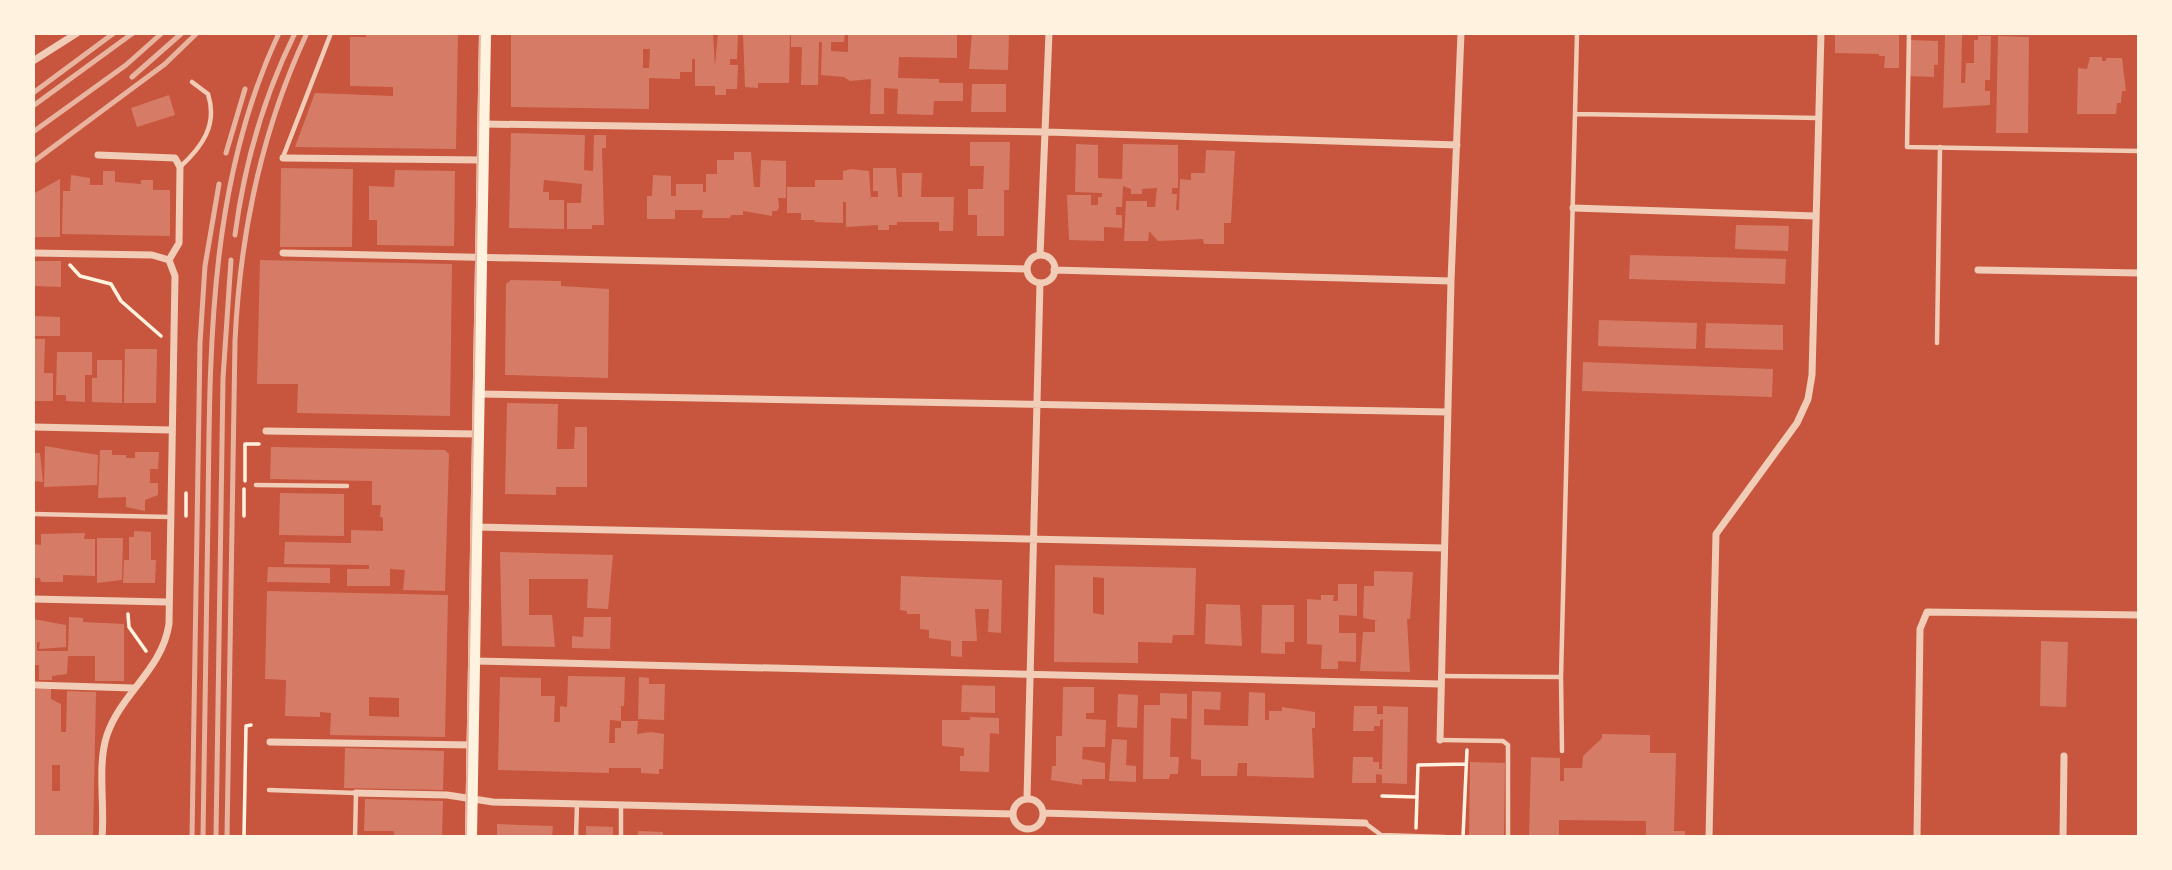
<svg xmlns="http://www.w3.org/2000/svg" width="2172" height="870" font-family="Mulish,sans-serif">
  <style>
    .building { fill: #d67c66; fill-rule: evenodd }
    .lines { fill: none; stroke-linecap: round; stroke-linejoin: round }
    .path { stroke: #fff3e0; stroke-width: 3.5 }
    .service { stroke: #f1ccb7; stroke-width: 4.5 }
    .minor { stroke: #f1ccb7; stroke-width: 7 }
    .secondary { stroke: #fff3e0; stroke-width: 12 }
    .tram { stroke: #e9b49f; stroke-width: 2 }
    .rail { stroke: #e9b49f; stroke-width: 5 }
  </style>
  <rect width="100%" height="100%" fill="#c8553d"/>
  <path class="building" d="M366,33H458L456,149L295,147L315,93L393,96V87L350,86V37H366Z
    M511,33H713L715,66L718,33H738L737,59H730V65H738L737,89H726V95H715V86H695V59H692V72H680V79L649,78V109L511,107ZM643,49H650L649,68H643Z
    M743,33H790L789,83H758V88L745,87Z
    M791,33H845L844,42H831V51L848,52V33H957V58L899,57L898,78L939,79V83H963V101H934L933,115L897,114L898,89L884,88V114H870L871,79L850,81L844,77L821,75L822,42H819L818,85H801L802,47H791Z
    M972,33H1009L1008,70L969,69Z
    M1835,33H1899V68H1884L1885,56H1879V54L1835,53Z
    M1945,35H1962L1961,83H1965L1966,63H1974V40H1978V36H1991L1990,80H1985V91H1990V105L1943,108Z
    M1998,36L2029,37L2028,133H1996Z
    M1910,40L1938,41V65H1934V77L1909,76Z
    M2090,57H2102V61H2106V58H2122L2126,91H2122L2121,103H2117L2116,114H2077L2078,68L2087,69Z
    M972,84H1006V112H971Z
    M169,95L175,115L137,127L131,108Z
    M511,133L585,135L584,170L593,171L594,135H606V148H602L604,225H592V229H567V203H581L582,184L544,180L543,192H549V200H564V229L509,228Z
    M970,142H1010L1009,190H1004V236H977V215H968V189H983L984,166H970Z
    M1076,144L1098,145V178L1122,179L1123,144L1178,145V188H1172V194H1177L1176,210H1179L1180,179L1191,180V173H1205L1206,150L1235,151L1231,223H1224V244H1204L1203,239L1158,241L1149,231L1148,241H1124L1126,201H1147V207H1155L1157,188L1142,189V194H1131V189L1123,186L1122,207H1116V215H1122V228L1104,227V241L1069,240L1067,195H1091V205H1098V197H1102V193L1075,192Z
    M734,152H751L754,187H760L761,160L786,161V198H778L779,207L777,211H772V216L743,211V215H731L730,218H702L703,210H675V219H647V196H652L653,175L671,176V196H676V184H703V192H706V174H717V160H734Z
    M281,168L353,169L352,247H280Z
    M873,168H896L898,197H902V173H922L921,197H954L953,231H939V222H897V225H889V230H878V225L846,227V202H843V223L814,222L815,220H801V213H787V187H815V180H843V171L851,169L869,171L871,201V197H878V191H873Z
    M395,170L455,171L454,246L377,245V220H369V186L394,187Z
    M103,171H115V182L141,184V180H153V190H170V236L62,234L63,191H70L71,175L90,178V185H103Z
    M60,179V237H33V194Z
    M1736,225L1789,226L1788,251L1735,249Z
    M1630,255L1786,259L1785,284L1629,279Z
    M260,260L452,264L450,416L297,413L298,384H257Z
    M33,261H61V287L33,286Z
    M511,280L561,281V286L609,289L608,378L505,375L506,284Z
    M33,316L60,317V336H33Z
    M1599,320L1697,323L1696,349L1598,346Z
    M1706,323L1783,325V350L1705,348Z
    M33,339H45L44,373H53V401H33Z
    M125,349H157L156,403H124Z
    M57,352H92V375H85V402L66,401V395H56Z
    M97,360H122V403L92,402V378H97Z
    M1583,362L1773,369L1772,397L1582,391Z
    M507,403L558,404L557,449H574L575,427H587V487H556V495L505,494Z
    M45,446L98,455L97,485L44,487Z
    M271,447L445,450L449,454L445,591L403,590L405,570L390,569V586H347V569H369V565L284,564L285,542L351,543V530L383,531V518L380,517L381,505H372V481L270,479Z
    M100,450H112V455H126V458H135V452H159L158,469H150V483H158V495L145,500V511L126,507V497L98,498Z
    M33,453H40L43,482L33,481Z
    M280,493L344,494V536L279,535Z
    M134,531L151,532V560H156L155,583H123L124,560H129V537H134Z
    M85,533L84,539H95V576L63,575V582H41L40,578H33V544L41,545V534Z
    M97,538H123L122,580L97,583Z
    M500,552L613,555L608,609L587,608L588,579H529V615H552L555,647L502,646Z
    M1055,565L1196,568L1194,635H1173L1172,643L1138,642V663L1054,662ZM1093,577L1104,578V615L1093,613Z
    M268,567L330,568V583L267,582Z
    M1374,571L1413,572L1410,619H1407L1410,672L1360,671L1363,632H1375V621H1379L1363,618L1364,586H1374Z
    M901,576L1002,580L1001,633L988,632L989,609H975L977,641H962V657L951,656V641L929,638V630L920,629V614H907V611L900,610Z
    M1338,584H1357V616L1339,615V633H1356V662L1338,661V669H1321L1322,645L1307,644V599L1321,600V595H1334L1333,601H1338Z
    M267,591L448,595L445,737L330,735L331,713L320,712V717L285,716L286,680L265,679ZM369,697L399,698V717L369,716Z
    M1206,604L1240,605L1242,646L1205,644Z
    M1262,605H1294V642H1285V654L1261,653Z
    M69,617L83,618V622L124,624V681H95V656H68L67,674L52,676V680H39V665H33V619L66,625V647L39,649L40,642H37V651H68Z
    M584,617H611L610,649L572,648V636L583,637Z
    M2041,641L2068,642L2066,707L2040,706Z
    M568,676L625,677L624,706H621V721L610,720L609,743H615V728H621V721H638L637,734L651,732L664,734L663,769H659V774L641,773V768H609V773L498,770L500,677L541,678V696H555L554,722H560V706L567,707Z
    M639,677L649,678V684H665L664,720L638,719Z
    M962,685L995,686V713L961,712Z
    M1063,687H1094V713H1086V719L1106,720L1105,747H1083L1082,759L1105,763V779H1082V785L1051,780L1052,766H1056V736H1062Z
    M33,689H51V699L61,704V732H66L67,691L96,692L93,837H33ZM52,765H60V791H52Z
    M1192,691L1221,692L1220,710L1204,709V725L1248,726L1249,692L1265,693V720H1269V711H1282V707L1315,712V728H1312L1314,778L1247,776V763H1238L1237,776H1201V760L1191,759Z
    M1160,693L1187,694V719L1171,718L1170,757H1179L1178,774H1170L1169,779H1143L1144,705H1160Z
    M1118,694L1138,695L1137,728L1117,727Z
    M1354,706H1377V714H1383V706L1408,707L1407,784L1382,783V775L1376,774V783H1352L1353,757H1373V762H1379V769H1382L1383,719L1380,720V726H1374V731H1353Z
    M970,717L999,718V734L990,733L989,772L960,771V756H964V748L942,746V720H970Z
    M1602,734L1650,735V753H1676L1674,831H1685V837H1646V821L1559,820V837H1529L1531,757L1560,758V781H1564V768H1582L1583,756L1602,738Z
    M1112,739L1127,740L1126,765L1136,766V782L1109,781Z
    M345,748L444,751L443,790L344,788Z
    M1470,762L1505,763L1504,837H1469Z
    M365,799L443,801L442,837H394V831H364Z
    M497,824L553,826L552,837H497Z
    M586,826L613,827V837H586Z
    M638,831L663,832V837H638Z"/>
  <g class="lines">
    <path class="path" d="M70,265L80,276L111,284L121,301L161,336
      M245,481V444H259
      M186,516V493
      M244,516V489
      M128,614L129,627L146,651
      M1382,796L1417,797
      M1416,828L1418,765L1466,764
      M244,837L246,726L251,725
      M1463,837L1467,750"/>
    <path class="service" d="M1909,33L1907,147L2139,151
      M1575,114L1818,118
      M283,157L331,33
      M180,167C202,147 218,125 208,94L192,82
      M1937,343L1940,147
      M256,485L347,486
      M33,514L170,517
      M1441,676L1561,677
      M1440,740L1503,741L1508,745V837
      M1562,751L1561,677L1577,33
      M269,790L356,793L355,837
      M1365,823L1381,835L1445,837
      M576,837L577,804
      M621,837V805"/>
    <path class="minor" d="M33,61L77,33
      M483,124L1047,132L1457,145
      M98,155L175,158L180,167L179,243L169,260
      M283,158L483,160
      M1573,208L1815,216
      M33,253L152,255L169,260
      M283,253L1027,269
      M1040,255L1049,33
      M1027 269a14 14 0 1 1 28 0a14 14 0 1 1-28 0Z
      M1054,270L1451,281
      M1978,270L2139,273
      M478,394L1448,412
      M33,427L171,430
      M266,431L477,434
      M476,527L1444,548
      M33,599L167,602
      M474,661L1440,684
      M33,685L133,688
      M1440,740L1451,281L1461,33
      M270,742L473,745
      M356,793L447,795L493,802L1013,814
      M1027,798L1040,283
      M1013 814a15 15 0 1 1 30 0a15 15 0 1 1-30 0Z
      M1043,813L1365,823
      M102,837C105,805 97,765 107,735C122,692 162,670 169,624L175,276L169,260
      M1709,837L1716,534L1797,423L1808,399L1812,375L1821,33
      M1917,837L1920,629L1927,612L2139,615
      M2063,837L2064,756"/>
    <path class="secondary" d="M471,837L485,33"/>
    <path class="tram" d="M466,837L480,33"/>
    <path class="rail" d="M132,77L182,33
      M33,93L114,33
      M33,106L133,33
      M33,132L126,65L162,33
      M226,153L245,89
      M33,162L165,64L197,33
      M235,235C244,166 264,96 295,33
      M192,837L200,343L205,266L219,184
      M203,837C205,729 207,621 208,513C210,349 208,184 279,33
      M216,837L223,378L231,260
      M227,837L235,341C240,234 261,131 307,33"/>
  </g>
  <rect width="2172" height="870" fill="none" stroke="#fff3e0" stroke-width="70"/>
</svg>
